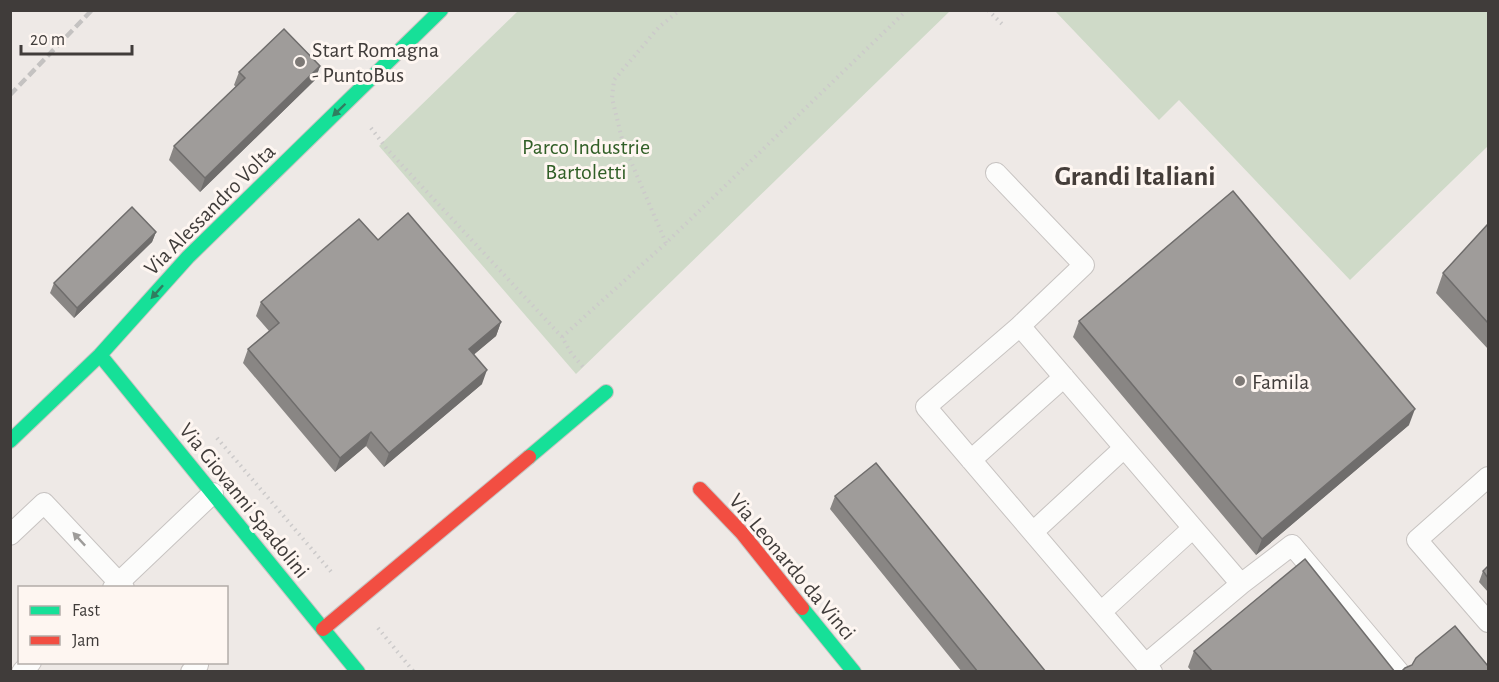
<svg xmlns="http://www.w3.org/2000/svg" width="1499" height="682" font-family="'Alegreya Sans',sans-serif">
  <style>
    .green { fill: #cfdac8 }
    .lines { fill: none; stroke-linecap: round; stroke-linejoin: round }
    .lane-casing { stroke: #c7c3c1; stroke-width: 22 }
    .fast-casing { stroke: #c7c3c1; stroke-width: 16 }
    .jam-casing { stroke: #c7c3c1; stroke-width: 16 }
    .path { stroke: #cccaca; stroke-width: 4; stroke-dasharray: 1.5 4.5; stroke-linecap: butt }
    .lane { stroke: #fcfcfb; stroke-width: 20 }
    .fast { stroke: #16e098; stroke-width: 14 }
    .jam { stroke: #f24e42; stroke-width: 14 }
    .rail { stroke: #c4c2c1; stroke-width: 4.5; stroke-dasharray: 9 4.5; stroke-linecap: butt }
    .wall { fill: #898684 }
    .shaded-wall { fill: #6f6d6c }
    .building { fill: #9f9c9a; stroke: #6f6d6c; stroke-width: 1.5 }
    .oneway { fill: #2f7e60 }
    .oneway2 { fill: #9e9c9a }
    .poi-dot { fill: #7d7976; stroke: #fef6f1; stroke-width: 2 }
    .labels { text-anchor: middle; stroke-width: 6; stroke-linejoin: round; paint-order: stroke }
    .poi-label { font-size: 22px; fill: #403c3a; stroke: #fef6f1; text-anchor: start }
    .park-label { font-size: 22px; fill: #315f27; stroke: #fef6f1 }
    .street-label { font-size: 22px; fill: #403c3a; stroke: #fef6f1 }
    .district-label { font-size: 28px; font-weight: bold; fill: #443d39; stroke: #fef6f1 }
  </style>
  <rect width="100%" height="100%" fill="#eee9e6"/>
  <path class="green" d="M518,11V10L950,11L576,374L379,146Z
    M1055,11H1488V146L1350,280L1179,100L1159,120Z"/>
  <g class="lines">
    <g class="lane-casing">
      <path id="lane" d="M996,173L1084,265L1020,326
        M971,460L1064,377
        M1488,477L1417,540L1488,622
        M1033,532L1124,448
        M10,535L44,503L124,588
        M113,588L213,493
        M1101,612L1193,528
        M1146,664L1241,584L1292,545L1399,672
        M22,672L31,662
        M191,672L198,665L196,662
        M1152,672L926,407L1020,326L1241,584"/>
    </g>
    <g class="fast-casing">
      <path id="fast" d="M100,355L358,672
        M10,441L100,355L188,257L441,10
        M529,457L606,392
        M802,608L854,672"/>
    </g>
    <g class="jam-casing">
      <path id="jam" d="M700,489L742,533L802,608
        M323,629L529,457"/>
    </g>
    <path class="path" d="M988,10L1002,24
      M371,128L387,149L562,337L571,353L583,367
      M666,243L623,143L612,98L614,80L659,27L680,10
      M562,337L666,243L907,10
      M217,438L333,574
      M378,628L414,672"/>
    <use href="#lane" class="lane"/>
    <use href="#fast" class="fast"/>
    <use href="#jam" class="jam"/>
    <path class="rail" d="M10,95L92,10"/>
  </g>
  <path class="wall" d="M320,66L315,80L200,192L169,160L174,146L236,87L234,85L239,72Z
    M1488,224V349L1436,293L1443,273Z
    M156,232L152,242L74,318L50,293L54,283Z
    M378,240L501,322L496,336L474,354L482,384L384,467L366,446L335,472L243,363L248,349L269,331L256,316L261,302Z
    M1079,321L1409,425L1256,555L1073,337Z
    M835,496L1046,672H962L830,509Z
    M1488,566V592L1479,582L1483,571Z
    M1194,651L1395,672H1192L1188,667Z"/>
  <path class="shaded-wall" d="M320,66L315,80L200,192L205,178Z
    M156,232L152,242L74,318L77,308Z
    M501,322L496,336L464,363L469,349Z
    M487,370L482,384L384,467L389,453Z
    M1415,409L1409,425L1256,555L1262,539Z
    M371,432L366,446L335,472L340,458Z"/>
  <path class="building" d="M284,29L320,66L205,178L174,146L245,78L239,72Z
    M1233,191L1415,409L1262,539L1079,321Z
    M132,207L156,232L77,308L54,283Z
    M408,213L501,322L469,349L487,370L389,453L371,432L340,458L248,349L279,323L261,302L359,219L378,240Z
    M1488,224V323L1443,273Z
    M876,463L1046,672H978L835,496Z
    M1305,559L1395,672H1213L1194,651Z
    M1488,566V578L1483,571Z
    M1455,626L1488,666V672H1401L1405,668L1412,665L1416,658Z"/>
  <defs><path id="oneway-solid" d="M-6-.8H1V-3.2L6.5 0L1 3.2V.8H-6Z" transform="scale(1.5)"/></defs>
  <g class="oneway">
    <use href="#oneway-solid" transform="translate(339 110) rotate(136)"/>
    <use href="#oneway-solid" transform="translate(157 292) rotate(132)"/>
  </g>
  <use class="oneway2" href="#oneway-solid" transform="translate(79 539) rotate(-133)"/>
  <g class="poi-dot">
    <circle cx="300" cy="62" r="6"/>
    <circle cx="1240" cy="381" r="6"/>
  </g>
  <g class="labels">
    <g class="poi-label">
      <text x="312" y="57">Start Romagna<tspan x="312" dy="25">- PuntoBus</tspan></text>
      <text x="1252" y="389">Famila</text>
    </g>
    <g class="park-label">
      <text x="586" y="154">Parco Industrie<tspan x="586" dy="25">Bartoletti</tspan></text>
    </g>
    <g class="street-label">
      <text transform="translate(209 209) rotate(-45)" y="8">Via Alessandro Volta</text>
      <text transform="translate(245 500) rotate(51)" y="8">Via Giovanni Spadolini</text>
      <text transform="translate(793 566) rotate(50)" y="8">Via Leonardo da Vinci</text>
    </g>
    <g class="district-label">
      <text x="1135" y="185">Grandi Italiani</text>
    </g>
  </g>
  <rect width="1499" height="682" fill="none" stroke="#403c3a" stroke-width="24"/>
  <rect x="18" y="586" width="210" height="78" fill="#fef6f1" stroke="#b2aca8" stroke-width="1.5"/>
  <rect x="30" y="606" width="30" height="9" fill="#16e098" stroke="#b2aca8" stroke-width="1.5"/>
  <text x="72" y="616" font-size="18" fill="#403c3a">Fast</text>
  <rect x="30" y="636" width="30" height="9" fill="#f24e42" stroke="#b2aca8" stroke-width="1.5"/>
  <text x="72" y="646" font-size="18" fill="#403c3a">Jam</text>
  <path d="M21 45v9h111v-9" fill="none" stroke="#403c3a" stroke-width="3"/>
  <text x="30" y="45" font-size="18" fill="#403c3a" stroke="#fef6f1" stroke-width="4.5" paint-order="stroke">20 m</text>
</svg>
